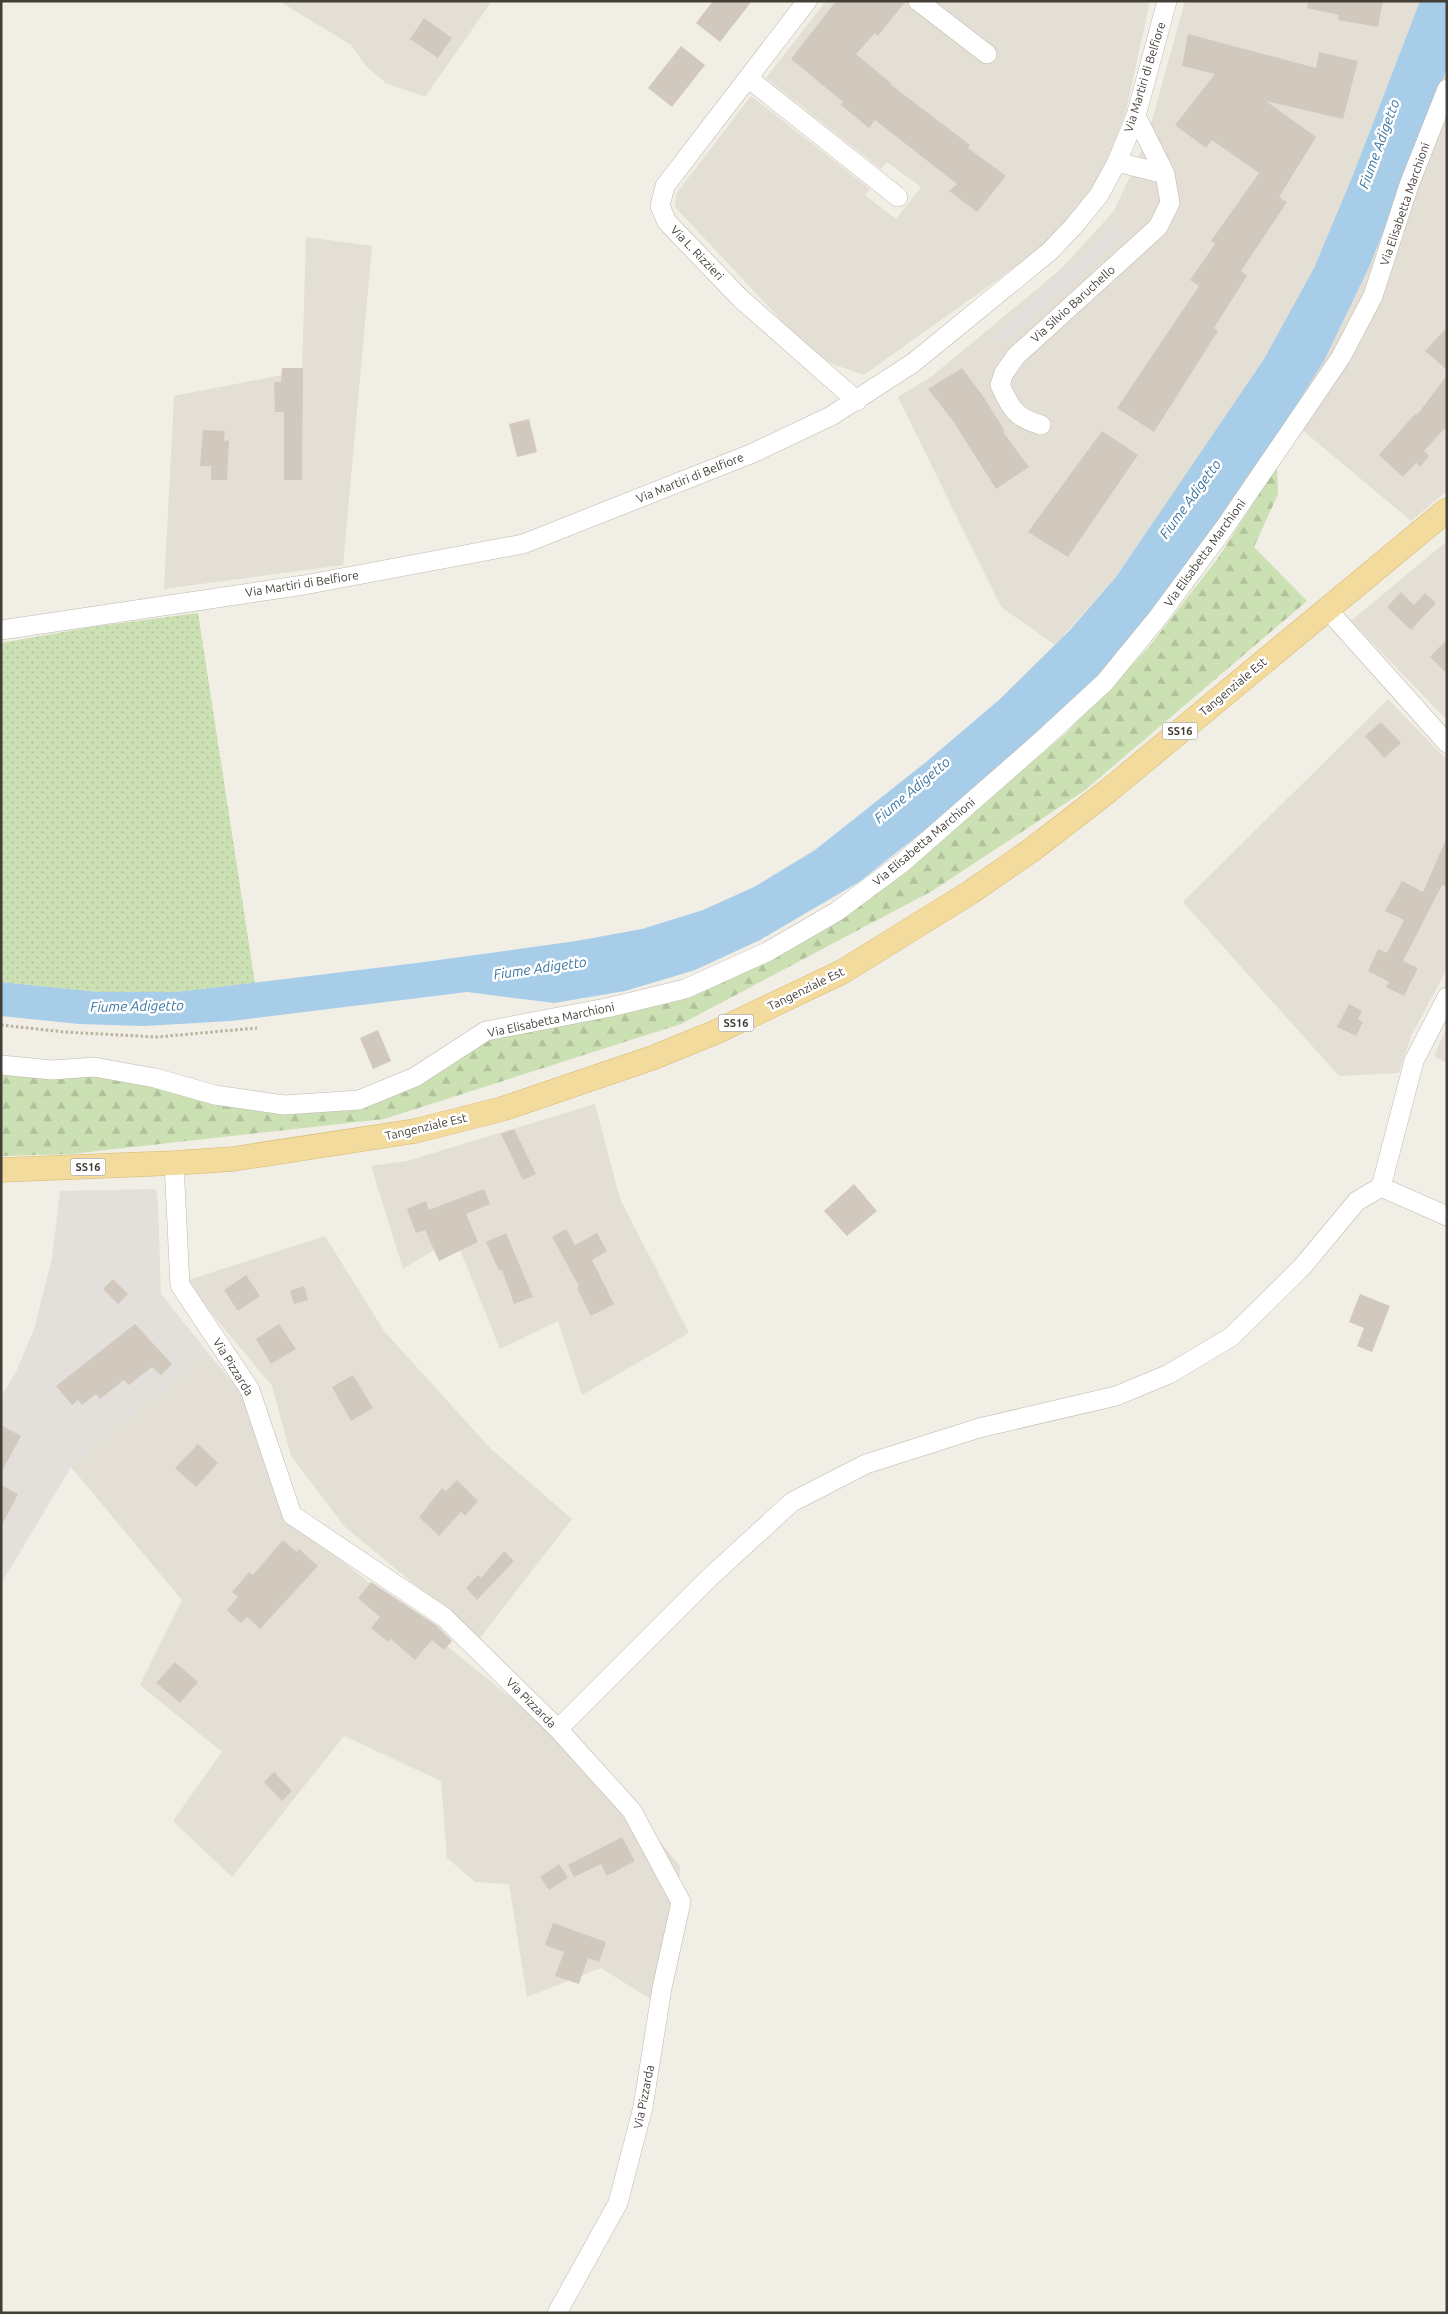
<svg xmlns="http://www.w3.org/2000/svg" width="1448" height="2314" font-family="Ubuntu,sans-serif">
  <style>
    .residential { fill: #e4dfd5 }
    .industrial { fill: #e3dfdb }
    .green { fill: url(#green-dots) }
    .forest { fill: url(#forest-firs) }
    .parking { fill: #e2e0dd }
    .water { fill: #a8cde8 }
    .building { fill: #d1c9bd }
    .lines { fill: none; stroke-linecap: round; stroke-linejoin: round }
    .minor-casing { stroke: #beb8ad; stroke-width: 20 }
    .major-casing { stroke: #d6b86f; stroke-width: 25 }
    .path { stroke: #bbb19c; stroke-width: 3; stroke-dasharray: 2.5 2.5; stroke-linecap: butt }
    .minor { stroke: #fff; stroke-width: 19 }
    .major { stroke: #f3db9d; stroke-width: 24 }
    .labels { text-anchor: middle; stroke-width: 5; stroke-linejoin: round; paint-order: stroke }
    .shield { fill: #fff; stroke: #7b7872; stroke-width: 1 }
    .shield-label { font-size: 11px; font-weight: bold; fill: #433e36 }
    .street-label { font-size: 12px; fill: #433e36; stroke: #fff }
    .water-label { font-size: 14px; font-style: italic; fill: #3b76a2; stroke: #fff }
  </style>
  <defs>
    <pattern id="green-dots" width="8" height="8" patternUnits="userSpaceOnUse" patternTransform="scale(1.25)"><rect width="8" height="8" fill="#cce1b3"/><path d="M2 2h.1M6 6h.1" fill="none" stroke="#b0c29b" stroke-width="1.8" stroke-linecap="round"/></pattern>
    <pattern id="forest-firs" width="22" height="20" patternUnits="userSpaceOnUse" patternTransform="scale(1.25)"><rect width="22" height="20" fill="#cce1b3"/><path d="M5 1l3.5 6h-7zM16 11l3.5 6h-7z" fill="#b0c29b"/></pattern>
  </defs>
  <rect width="100%" height="100%" fill="#f1eee6"/>
  <path class="residential" d="M279,1H492L425,97L386,83L366,66L351,45Z
    M826,1H1150L1126,111L1111,151L1090,196L1042,248L864,375L835,365L814,355L675,207L676,194L751,96L870,189L865,195L896,219L921,187L887,162L881,169L766,78Z
    M1185,1H1420L1353,175L1314,268L1264,359L1116,577L1055,645L1001,607L898,397L932,376L1061,269L1113,212L1137,162L1152,120Z
    M1447,69V491L1411,521L1288,418L1324,361L1370,265Z
    M306,237L372,246L343,565L164,589L174,396L302,371Z
    M1447,541V720L1351,621Z
    M1388,699L1447,760V969L1411,1036L1399,1073L1339,1076L1183,902Z
    M1447,1027V1063L1434,1056Z
    M595,1104L620,1199L689,1333L582,1395L558,1321L500,1349L455,1237L403,1269L371,1166L407,1161Z
    M325,1236L384,1331L491,1449L572,1519L480,1638L345,1527L291,1456L272,1386L188,1285V1280Z
    M209,1354L248,1401L267,1469L325,1547L558,1736L574,1737L680,1866L675,1940L658,2004L601,1968L527,1997L509,1884L475,1882L447,1858L441,1781L344,1736L232,1877L173,1821L222,1752L140,1685L182,1600L71,1467L74,1462Z"/>
  <path class="industrial" d="M156,1189L158,1205L161,1294L209,1354L74,1462L1,1584V1397L16,1372L34,1329L52,1258L60,1191Z"/>
  <path class="green" d="M198,613L255,983L177,992H99L1,982V643L91,627Z"/>
  <path class="forest" d="M1277,466L1278,494L1254,547L1307,601L1084,791L932,891L681,1024L384,1119L71,1154L1,1156V1069L94,1070L148,1080L356,1105L488,1037L684,997L910,864L1065,734L1148,648L1218,558Z"/>
  <path class="parking" d="M1115,226L1123,235L1003,343L994,335Z"/>
  <path class="water" d="M1420,1H1447V69L1370,265L1324,361L1247,483L1110,667L996,774L859,882L760,940L695,970L625,991L554,1003L467,992L231,1021L144,1026L79,1024L1,1016V982L99,992H177L417,963L576,941L642,929L703,910L754,887L815,850L926,762L999,700L1069,631L1116,577L1264,359L1314,268L1353,175Z"/>
  <path class="building" d="M713,1H752L720,42L696,23Z
    M836,1H906L878,36L875,33L856,54L891,83L890,84L970,145L968,148L1006,176L977,212L949,191L957,184L875,120L869,128L841,105L843,102L791,59Z
    M1308,1H1383L1378,27L1338,20L1339,15L1307,8Z
    M424,18L452,38L438,58L410,39Z
    M1188,34L1316,68L1319,52L1358,61L1343,119L1266,101L1316,137L1279,197L1287,202L1241,271L1247,276L1214,328L1218,331L1154,432L1117,408L1199,286L1190,280L1215,244L1211,241L1259,173L1212,140L1206,148L1175,125L1215,74L1182,66Z
    M681,46L705,65L672,107L648,88Z
    M1447,327V370L1425,351Z
    M282,368H303L302,480H284V412H275L274,382H281Z
    M962,368L983,396L1005,431L1003,432L1029,467L996,489L953,421L928,389Z
    M1447,375V426L1424,451L1429,456L1420,467L1416,463L1403,477L1379,455L1415,414L1417,415Z
    M529,419L537,452L517,457L509,424Z
    M203,430L225,431L224,441L229,440L227,480H211V466H200Z
    M1102,431L1138,455L1068,557L1028,532Z
    M1401,592L1414,605L1425,593L1436,603L1411,630L1387,607Z
    M1447,639V674L1430,657Z
    M1381,722L1401,743L1384,758L1365,736Z
    M1447,837V887L1442,885L1403,961L1418,968L1404,996L1386,987L1389,982L1368,971L1378,949L1387,953L1404,920L1385,911L1402,881L1423,892Z
    M1349,1004L1362,1011L1358,1019L1363,1022L1356,1036L1337,1027Z
    M378,1030L391,1061L373,1069L360,1038Z
    M514,1129L536,1174L523,1180L501,1134Z
    M854,1184L877,1211L847,1236L824,1211Z
    M484,1189L490,1204L466,1214L478,1242L439,1261L425,1230L416,1233L407,1209L426,1201L429,1210Z
    M566,1229L575,1245L597,1233L607,1251L592,1260L614,1304L591,1316L577,1288L579,1286L552,1237Z
    M506,1233L533,1297L514,1304L502,1270L499,1271L486,1242Z
    M246,1275L260,1296L238,1311L224,1290Z
    M113,1279L128,1294L118,1304L103,1289Z
    M304,1286L308,1300L294,1304L290,1291Z
    M1360,1294L1390,1306L1372,1352L1357,1346L1364,1328L1349,1322Z
    M135,1324L172,1364L161,1375L152,1367L129,1385L124,1380L100,1399L96,1394L82,1405L78,1400L72,1405L56,1386Z
    M279,1324L296,1349L271,1364L256,1339Z
    M353,1375L373,1408L351,1421L332,1387Z
    M1,1425L21,1436L1,1473Z
    M198,1444L218,1463L196,1487L175,1468Z
    M457,1480L478,1501L465,1516L461,1512L439,1536L419,1517L442,1488L446,1491Z
    M1,1485L18,1494L1,1527Z
    M283,1540L297,1552L299,1549L318,1566L260,1629L247,1617L241,1623L227,1610L238,1597L232,1592L249,1572L253,1575Z
    M504,1551L514,1561L477,1600L466,1588L478,1575L481,1578Z
    M371,1582L436,1625L452,1641L444,1650L432,1640L415,1660L391,1639L388,1642L371,1628L380,1617L358,1598Z
    M175,1662L198,1682L180,1703L156,1683Z
    M274,1772L292,1791L282,1801L264,1782Z
    M622,1837L635,1861L607,1876L601,1864L574,1877L568,1865Z
    M559,1864L568,1878L549,1890L540,1877Z
    M553,1923L606,1942L599,1962L588,1958L579,1984L555,1976L564,1952L545,1945Z"/>
  <g class="lines">
    <g class="minor-casing">
      <path id="minor" d="M807,1L665,186L660,206L667,222L740,298L857,401
        M918,1L987,54
        M748,78L898,197
        M1117,162L1165,174
        M1041,425C1016,418 1011,409 1000,385L1004,373L1016,356L1158,227L1170,203L1165,174L1136,116
        M1327,609L1447,743
        M1,630L304,585L523,544L753,453L831,416L913,363L1049,252L1073,227L1099,195L1117,162L1136,116L1167,1
        M1,1065L52,1070L94,1067L155,1078L215,1095L284,1105L359,1100L415,1077L486,1031L611,1007L685,989L767,952L836,912L902,863L1040,742L1105,682L1159,616L1225,527L1341,357L1373,296L1409,185L1447,89
        M174,1163L180,1285L250,1390L292,1515L444,1617L558,1729L632,1811L681,1902L662,1988L643,2107L618,2203L557,2313
        M1381,1187L1447,1216
        M558,1729L708,1579L792,1502L866,1464L979,1428L1116,1396L1169,1374L1231,1337L1302,1267L1357,1201L1381,1187L1414,1061L1447,997"/>
    </g>
    <g class="major-casing">
      <path id="major" d="M1,1170L174,1163L233,1159L415,1131L502,1109L652,1058L716,1032L842,972L971,892L1033,849L1108,791L1447,510"/>
    </g>
    <path class="path" d="M1,1025L64,1032L157,1037L257,1028"/>
    <use href="#minor" class="minor"/>
    <use href="#major" class="major"/>
  </g>
  <g class="labels">
    <g class="shield">
      <rect x="1162.5" y="722.5" width="35" height="17" rx="4"/>
      <rect x="718.5" y="1014.5" width="35" height="17" rx="4"/>
      <rect x="70.5" y="1158.5" width="35" height="17" rx="4"/>
    </g>
    <g class="shield-label">
      <text x="1180" y="735">SS16</text>
      <text x="736" y="1027">SS16</text>
      <text x="88" y="1171">SS16</text>
    </g>
    <g class="street-label">
      <text transform="translate(1145 77) rotate(-73)" y="4">Via Martiri di Belfiore</text>
      <text transform="translate(1405 204) rotate(-71)" y="4">Via Elisabetta Marchioni</text>
      <text transform="translate(697 253) rotate(46)" y="4">Via L. Rizzieri</text>
      <text transform="translate(1073 304) rotate(-42)" y="4">Via Silvio Baruchello</text>
      <text transform="translate(690 478) rotate(-22)" y="4">Via Martiri di Belfiore</text>
      <text transform="translate(1205 553) rotate(-54)" y="4">Via Elisabetta Marchioni</text>
      <text transform="translate(302 584) rotate(-9)" y="4">Via Martiri di Belfiore</text>
      <text transform="translate(1233 687) rotate(-40)" y="4">Tangenziale Est</text>
      <text transform="translate(924 842) rotate(-40)" y="4">Via Elisabetta Marchioni</text>
      <text transform="translate(806 989) rotate(-26)" y="4">Tangenziale Est</text>
      <text transform="translate(551 1020) rotate(-12)" y="4">Via Elisabetta Marchioni</text>
      <text transform="translate(426 1127) rotate(-13)" y="4">Tangenziale Est</text>
      <text transform="translate(233 1367) rotate(58)" y="4">Via Pizzarda</text>
      <text transform="translate(531 1703) rotate(45)" y="4">Via Pizzarda</text>
      <text transform="translate(644 2097) rotate(-79)" y="4">Via Pizzarda</text>
    </g>
    <g class="water-label">
      <text transform="translate(1379 144) rotate(-70)" y="5">Fiume Adigetto</text>
      <text transform="translate(1190 499) rotate(-54)" y="5">Fiume Adigetto</text>
      <text transform="translate(912 790) rotate(-40)" y="5">Fiume Adigetto</text>
      <text transform="translate(540 968) rotate(-8)" y="5">Fiume Adigetto</text>
      <text transform="translate(137 1006) rotate(-1)" y="5">Fiume Adigetto</text>
    </g>
  </g>
  <rect width="1448" height="2314" fill="none" stroke="#433e36" stroke-width="5"/>
</svg>
